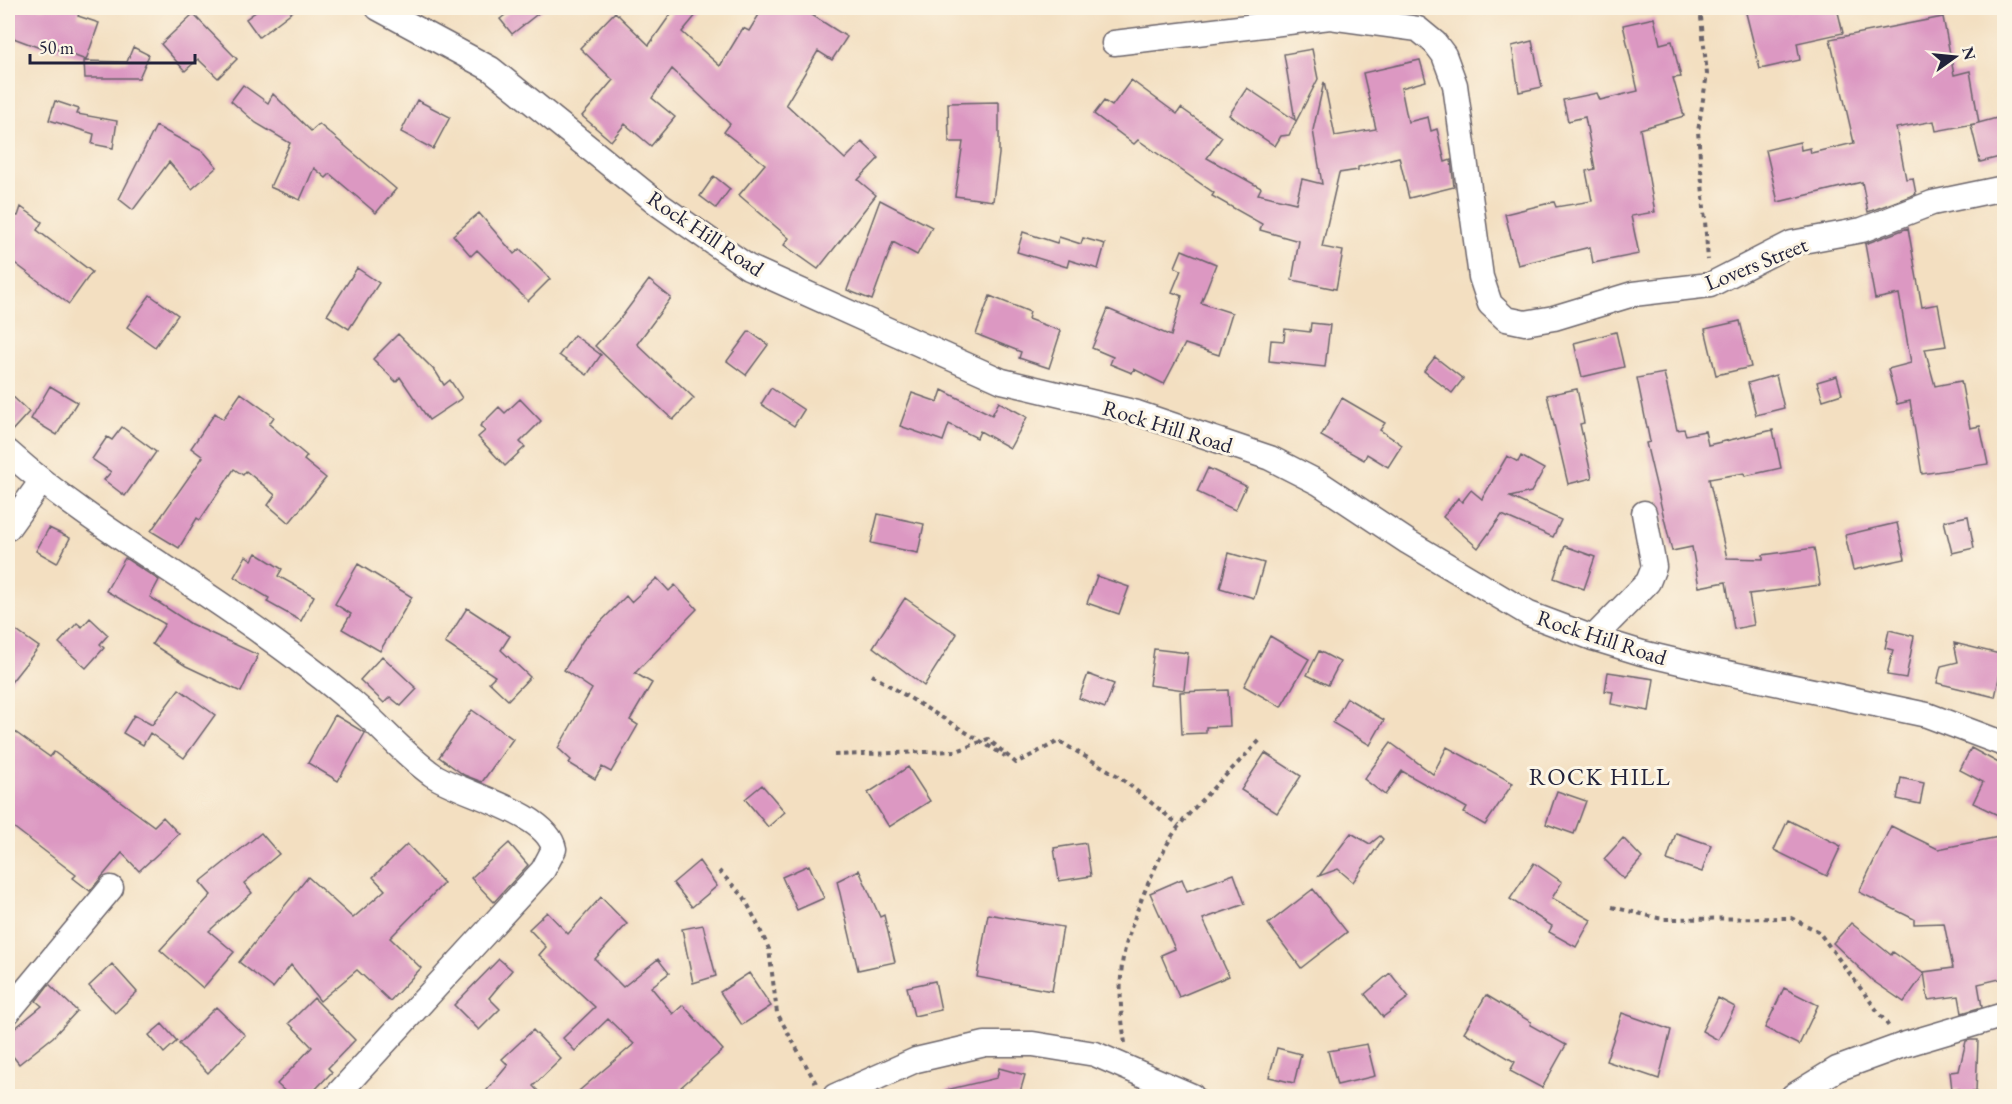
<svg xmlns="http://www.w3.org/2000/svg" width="2012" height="1104" font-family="'EB Garamond',serif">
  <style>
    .building { fill: #dc98c2 }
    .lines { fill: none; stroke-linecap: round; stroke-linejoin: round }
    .minor-casing { stroke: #6b646a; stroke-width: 27 }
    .path { stroke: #6b646a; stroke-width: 4; stroke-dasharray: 4.5 4.5; stroke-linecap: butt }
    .minor { stroke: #fff; stroke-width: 24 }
    .labels { text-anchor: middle; stroke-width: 6; stroke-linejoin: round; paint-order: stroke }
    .street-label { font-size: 22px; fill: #22223b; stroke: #fcf5e5 }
    .neighbourhood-label { font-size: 24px; letter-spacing: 1.5px; fill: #22223b; stroke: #fcf5e5 }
  </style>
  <rect width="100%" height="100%" fill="#fcf5e5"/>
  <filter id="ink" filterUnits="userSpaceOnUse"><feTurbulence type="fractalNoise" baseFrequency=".0167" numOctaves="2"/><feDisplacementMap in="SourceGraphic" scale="12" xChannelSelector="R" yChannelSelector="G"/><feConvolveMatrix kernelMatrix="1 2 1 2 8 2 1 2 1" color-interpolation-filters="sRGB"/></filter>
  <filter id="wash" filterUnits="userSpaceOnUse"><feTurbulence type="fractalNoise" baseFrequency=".008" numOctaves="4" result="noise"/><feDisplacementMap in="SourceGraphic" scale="24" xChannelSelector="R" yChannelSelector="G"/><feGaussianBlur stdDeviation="1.35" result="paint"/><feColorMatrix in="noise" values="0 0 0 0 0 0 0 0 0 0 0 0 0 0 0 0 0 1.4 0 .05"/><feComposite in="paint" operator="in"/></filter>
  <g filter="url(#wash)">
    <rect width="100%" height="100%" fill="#f3dfc1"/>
    <g id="blocks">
      <path class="building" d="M8,8H81L78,16L99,23L86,60L42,44L40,48L8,36Z
        M261,8H297L259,37L246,19Z
        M514,8H545L512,34L500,19Z
        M675,8H702L682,32L720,66L743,28L749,31L763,8H801L847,37L832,60L818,51L786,104L845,159L862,142L879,158L858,180L876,195L818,269L784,245L789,238L739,195L765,164L724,132L730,124L672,69L652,98L675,117L651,146L625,124L611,141L582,116L613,80L580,48L615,12L649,45Z
        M1768,8H1788L1789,12L1812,8H1837L1843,33L1797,43L1800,60L1760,69L1746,13Z
        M193,14L237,59L218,78L198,59L185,71L161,44Z
        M1943,17L1954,75L1970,71L1979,123L1936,131L1934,121L1896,128L1906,179L1913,178L1916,194L1868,212L1862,182L1778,202L1766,150L1800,142L1801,150L1810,148L1811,153L1854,143L1830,39Z
        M1654,18L1660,44L1672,41L1681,77L1673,78L1684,116L1640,129L1655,212L1631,216L1639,254L1593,263L1590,247L1518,265L1505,214L1554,202L1556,207L1592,201L1586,171L1595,169L1585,117L1568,121L1563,100L1597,93L1600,100L1638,91L1623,25Z
        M1532,41L1542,87L1519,92L1512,46Z
        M133,47L149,55L139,78H85L84,61L127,62Z
        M1312,49L1318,79L1289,135L1281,136L1275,146L1229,115L1247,88L1295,120L1284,54Z
        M1420,60L1426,81L1401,88L1408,122L1428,117L1431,131L1437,129L1445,162L1451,160L1454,187L1409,198L1399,157L1358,167V170L1339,173L1322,247L1343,251L1336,289L1292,280L1299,241L1260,230L1262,224L1212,196L1214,193L1138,140L1134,144L1094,114L1104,101L1112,106L1131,80L1177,114L1181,108L1222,137L1207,158L1261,188L1258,194L1296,203L1302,179L1322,184L1313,130L1324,82L1335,136L1376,129L1363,73Z
        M243,85L268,103L273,94L311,131L319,124L396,189L376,213L330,174L326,178L314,168L300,200L270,187L290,143L256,123L231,101Z
        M417,100L450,117L433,149L401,132Z
        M55,101L79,109L77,114L117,121L113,148L92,144L94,134L49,120Z
        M999,102V154L993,201L955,196L963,142H949L948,103Z
        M2004,116V156L1980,162L1971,125Z
        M156,126L204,152L217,167L192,189L169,162L133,210L119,199Z
        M714,176L730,189L716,208L700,196Z
        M880,200L932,227L917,255L893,242L872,300L847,290Z
        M21,207L42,222L37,230L92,272L69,304L8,258V215L18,216Z
        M479,213L514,254L520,249L550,279L528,301L477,250L471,256L453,235Z
        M1908,228L1922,307L1938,304L1946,346L1925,349L1935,386L1961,381L1970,428L1980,426L1988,464L1922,474L1910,401L1897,404L1888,369L1911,363L1899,294L1875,299L1865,244Z
        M1023,232L1057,243L1059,237L1081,244L1083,238L1105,244L1098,269L1069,260L1067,267L1017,252Z
        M1182,250L1216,264L1201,303L1232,313L1219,355L1185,344L1164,384L1134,369L1132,373L1110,364L1113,357L1092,348L1108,309L1171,336L1182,296L1172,292L1181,270L1175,267Z
        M357,268L379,283L349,329L327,315Z
        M649,280L671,298L637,344L694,398L673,420L595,346L623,315Z
        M150,295L178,315L155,347L127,327Z
        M990,296L1030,312L1028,319L1061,331L1049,368L1019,358L1021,352L976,334Z
        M1740,321L1751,367L1716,375L1705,329Z
        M1311,323L1330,325L1325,367L1269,361L1271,340L1284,341L1285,329L1310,332Z
        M749,331L768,345L746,375L727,361Z
        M1616,332L1624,367L1582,377L1574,343Z
        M398,334L436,372L444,385L450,380L462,398L429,420L400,377L396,382L373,359Z
        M574,335L601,355L587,375L559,355Z
        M1435,357L1463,379L1452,393L1424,371Z
        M1664,373L1677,430L1684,429L1686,435L1705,431L1708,445L1773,430L1781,468L1745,476L1744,473L1709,479L1727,558L1763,559V555L1814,548L1820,585L1749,594L1754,625L1734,629L1726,582L1699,587L1692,547L1672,551L1646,443L1650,442L1637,378Z
        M1776,375L1784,408L1756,415L1748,383Z
        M1837,376L1842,394L1823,400L1817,382Z
        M50,386L77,402L57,435L31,419Z
        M771,388L804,410L794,426L761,404Z
        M1577,389L1584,423L1580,424L1592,478L1568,484L1547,395Z
        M942,390L992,415L999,402L1027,417L1010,448L980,431L977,438L949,424L943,441L900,426L912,393L938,402Z
        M8,392L29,412L8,435Z
        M241,393L274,417L269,424L307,456L304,460L326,478L289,523L268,505L275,495L246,471L243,475L234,469L200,520L197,518L179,548L151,531L203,457L191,448L215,413L223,419Z
        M1342,398L1385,423L1380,430L1402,445L1388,467L1367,454L1364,460L1321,436Z
        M520,399L541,421L520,442L525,447L505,466L478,437L485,431L480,426L499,407L505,413Z
        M122,427L156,452L125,496L104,480L111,472L92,459L107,437L112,440Z
        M1507,456L1518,462L1521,456L1544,469L1531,492L1510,497L1561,520L1553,537L1502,515L1478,548L1443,517L1458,498L1462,502L1471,490L1482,499Z
        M1208,468L1246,486L1235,510L1197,492Z
        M878,514L924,524L918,553L871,543Z
        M1968,516L1974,548L1952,553L1944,521Z
        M1897,523L1905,559L1853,570L1845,535Z
        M49,528L70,538L57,563L36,551Z
        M1565,546L1595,557L1584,589L1554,578Z
        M256,553L282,569L278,576L314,596L301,621L267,602L269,598L234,577L246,556L252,560Z
        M1229,553L1264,563L1254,598L1220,588Z
        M125,558L159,580L150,597L191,624L258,655L241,692L186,666L152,644L165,624L106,591Z
        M358,564L412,597L380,651L342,629L351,614L335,604Z
        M1097,576L1129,587L1119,614L1087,603Z
        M657,578L669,591L675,585L697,609L635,673L652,683L630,720L638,725L611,772L602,767L595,779L569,763L571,760L558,748L592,689L564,670L583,640L626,596L631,602Z
        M905,598L957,634L924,686L873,647Z
        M467,608L510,636L501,650L530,677L508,700L489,682L495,676L445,643Z
        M90,618L108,635L100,644L104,648L86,668L59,643L77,623L82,627Z
        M8,625L39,647L8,686Z
        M1889,630L1914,636L1906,678L1887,675L1893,650L1885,648Z
        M1270,636L1309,659L1281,707L1244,686Z
        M1954,643L2004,655L1995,697L1937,683L1941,666L1958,662Z
        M1154,649L1188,653L1184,690L1149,685Z
        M1319,651L1340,662L1328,685L1307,675Z
        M382,656L417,689L401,706L390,697L384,703L360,680Z
        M1608,672L1654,679L1649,711L1611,704L1613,692L1605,691Z
        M1088,674L1114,684L1105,708L1079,698Z
        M179,689L215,715L184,758L150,733L143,745L123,733L134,715L152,725Z
        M1228,690L1230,726L1206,727V733L1182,734L1180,692Z
        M1347,698L1384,720L1370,745L1333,723Z
        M472,710L513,739L482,782L464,775L439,757Z
        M335,715L365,733L338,781L308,763Z
        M8,727L50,757L54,752L154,826L163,817L179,834L139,871L122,853L90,891L73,878L76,875L8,823Z
        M1391,743L1433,774L1447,747L1513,783L1485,825L1464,813L1467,808L1402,771L1385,795L1364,779Z
        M1971,748L2004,766V818L1973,803L1983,782L1960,770Z
        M1265,753L1301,776L1277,813L1241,790Z
        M908,767L930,801L889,827L868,793Z
        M1901,778L1924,783L1920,804L1897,799Z
        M762,785L785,812L768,827L745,799Z
        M1557,791L1586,801L1574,834L1546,824Z
        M1788,820L1841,846L1827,876L1774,850Z
        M1891,826L1938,849L2004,836V978L1978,984L1982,1007L1962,1013L1959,996L1928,1000L1924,972L1953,968L1944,923L1914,924V919L1859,892Z
        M261,833L279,854L244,883L252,893L209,931L234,952L203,988L160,950L211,895L200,882Z
        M1351,833L1370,844L1380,836L1383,839L1353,882L1338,869L1319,876Z
        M1676,833L1711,845L1702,872L1667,860Z
        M1623,838L1642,858L1624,879L1604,859Z
        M509,843L528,865L494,902L471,878Z
        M1086,843L1091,876L1059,881L1054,848Z
        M407,844L444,883L390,938L421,968L390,1001L357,970L320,1001L291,965L273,988L239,962L308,877L353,918L385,890L373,877Z
        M699,861L717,886L692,907L673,883Z
        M1534,863L1562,882L1552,898L1591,920L1576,947L1549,932L1552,926L1510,899Z
        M809,865L824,898L797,910L782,877Z
        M859,870L880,917L884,915L895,962L858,970L837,881Z
        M1234,874L1245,904L1203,919L1229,976L1179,997L1161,955L1175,949L1150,893L1182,879L1187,891Z
        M1313,889L1347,932L1301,968L1268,924Z
        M601,897L627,924L595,959L623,987L658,959L669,973L651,987L673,1014L683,1005L723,1050L681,1087L689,1096H573L634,1044L608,1019L575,1051L563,1038L595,1007L539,955L546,947L529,929L547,912L568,934Z
        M988,914L1063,927L1052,991L977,977Z
        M1851,923L1891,955L1893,952L1924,974L1904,1002L1873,981L1833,943Z
        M703,925L716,976L693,983L682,929Z
        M499,959L512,970L489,998L500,1009L479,1030L454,1005Z
        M112,964L137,992L115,1013L89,986Z
        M749,973L771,1006L742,1025L720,992Z
        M1390,973L1409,997L1383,1017L1365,994Z
        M935,981L941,1010L914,1016L907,987Z
        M49,984L77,1011L53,1037L19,1064L8,1050V1034L42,1006L36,1001Z
        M1784,988L1818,1005L1799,1045L1765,1028Z
        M1486,995L1531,1022L1530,1025L1566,1045L1542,1088L1510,1071L1515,1062L1464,1032Z
        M314,998L355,1040L328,1068L332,1072L309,1096H290L277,1084L312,1047L289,1023Z
        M1718,998L1735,1007L1718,1040L1702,1031Z
        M216,1007L245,1035L208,1073L179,1044Z
        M1622,1013L1671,1030L1659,1079L1606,1061Z
        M162,1024L177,1041L164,1053L149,1035Z
        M533,1030L561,1059L533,1086L543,1096H482L508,1065L502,1059Z
        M1970,1040H1978L1976,1092H1959V1089L1952,1090L1950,1072L1959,1071L1966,1041Z
        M1367,1044L1375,1076L1337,1085L1328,1051Z
        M1277,1048L1301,1054L1294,1083L1269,1077Z
        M999,1068L1025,1075L1019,1096H947L946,1090L997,1078Z"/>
    </g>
  </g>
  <g filter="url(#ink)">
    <use href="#blocks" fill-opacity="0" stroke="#6b646a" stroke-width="1.5"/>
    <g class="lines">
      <g class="minor-casing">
        <path id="minor" d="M378,8L491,69L661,206L748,267L877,325L1002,381L1137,413L1270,458L1319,483L1408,542L1529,614L1593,638L1642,653L1718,671L1927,715L2004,744
          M1114,43L1330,17L1418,29L1435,43L1444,55L1455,85L1481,277L1490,304L1506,319L1525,323L1554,318L1633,294L1710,285L1792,243L1862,230L1932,203L2004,188
          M8,452C87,523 180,573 266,636C295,657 325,679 352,702C380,725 404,755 433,775C461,794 547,812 554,849L543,870L336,1096
          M8,528L41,482
          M1593,638L1648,582L1654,567L1644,513
          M8,1012L111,888
          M835,1096L916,1060L985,1044H1033L1095,1054L1192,1096
          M1793,1096L1837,1069L1903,1045L2004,1015"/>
      </g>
      <path class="path" d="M1700,8L1707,74L1698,131L1708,260
        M872,675L1005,756
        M834,755L957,751L988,739L1016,763L1059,741L1118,776L1179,825
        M719,871L744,897L756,921L769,949L777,1013L817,1085
        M1612,907L1662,919L1791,918L1818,931L1890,1028
        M1125,1043C1121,1017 1119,992 1122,965C1125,933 1159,851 1179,826C1204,795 1234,768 1261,739"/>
      <use href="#minor" class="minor"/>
    </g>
  </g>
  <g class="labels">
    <g class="street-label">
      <text transform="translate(706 233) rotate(34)" y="8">Rock Hill Road</text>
      <text transform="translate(1756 263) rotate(-22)" y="8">Lovers Street</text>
      <text transform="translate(1168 426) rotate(17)" y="8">Rock Hill Road</text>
      <text transform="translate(1602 637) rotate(18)" y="8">Rock Hill Road</text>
    </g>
    <g class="neighbourhood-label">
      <text x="1600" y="785">ROCK HILL</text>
    </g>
  </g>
  <rect width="2012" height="1104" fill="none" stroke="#fcf5e5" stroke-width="30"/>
  <g transform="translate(1955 57) rotate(75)" stroke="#fcf5e5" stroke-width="4.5" paint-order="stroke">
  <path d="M0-4.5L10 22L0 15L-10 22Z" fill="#22223b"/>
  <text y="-9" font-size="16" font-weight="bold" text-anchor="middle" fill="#22223b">N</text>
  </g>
  <path d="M30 54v9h165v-9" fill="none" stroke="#22223b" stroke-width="3"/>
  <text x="39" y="54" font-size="18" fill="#22223b" stroke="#fcf5e5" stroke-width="4.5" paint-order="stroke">50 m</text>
</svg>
